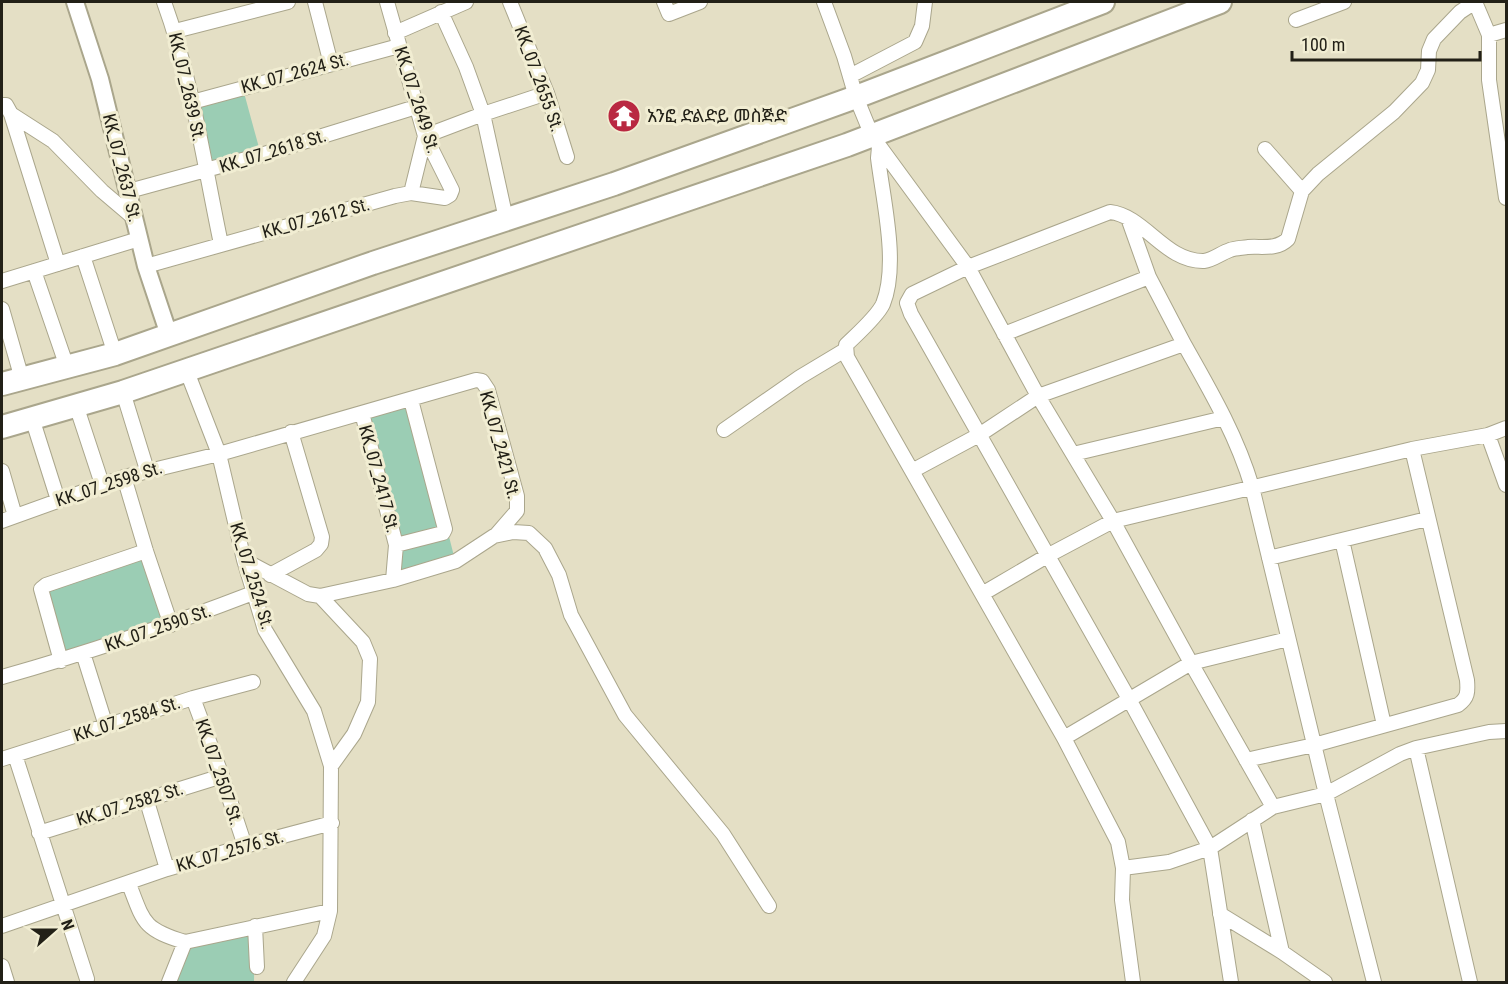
<svg xmlns="http://www.w3.org/2000/svg" width="1508" height="984" font-family="'Roboto Condensed','Noto Sans Ethiopic',sans-serif">
  <style>
    .green { fill: #9bcdb4 }
    .lines { fill: none; stroke-linecap: round; stroke-linejoin: round }
    .minor-casing { stroke: #aaa68c; stroke-width: 16 }
    .tertiary-casing { stroke: #aaa68c; stroke-width: 20 }
    .trunk-casing { stroke: #aaa68c; stroke-width: 26 }
    .minor { stroke: #fff; stroke-width: 14 }
    .tertiary { stroke: #fff; stroke-width: 16 }
    .trunk { stroke: #fff; stroke-width: 22 }
    .labels { text-anchor: middle; stroke-width: 6; stroke-linejoin: round; paint-order: stroke }
    .street-label { font-size: 18px; fill: #222017; stroke: #f1edd2 }
    .poi-label { font-size: 18px; fill: #222017; stroke: #f1edd2; text-anchor: start }
  </style>
  <rect width="100%" height="100%" fill="#e4dfc5"/>
  <path class="green" d="M243,89L261,155L206,171L192,102Z
    M414,399L456,564L403,577L362,412Z
    M146,551L171,625L61,661L46,585Z
    M255,926L254,982H170L185,942Z"/>
  <g class="lines">
    <g class="minor-casing">
      <path id="minor" d="M164,2C192,79 204,163 221,244
        M315,2L331,64
        M510,2L547,93L567,157
        M664,2L669,14L700,2
        M824,2L844,56L856,97L872,136L968,267L1038,396L1113,521L1191,663L1288,639
        M1475,2L1489,35V80L1506,198
        M441,12L466,67L483,114L506,219
        M1296,20L1344,2
        M175,31L288,2
        M395,33L466,2
        M1489,35L1506,30
        M850,76L915,42L922,26L925,2
        M192,102L399,46
        M2,105H6L11,114L58,264
        M11,114L53,141L102,191L135,219
        M425,136L483,114L547,93
        M879,147L878,158C883,200 899,264 883,304C877,317 856,335 846,345L847,357L1064,738L1118,842L1123,868L1169,862L1210,848L1273,807L1326,794L1400,754L1416,748L1489,732L1506,731
        M1265,149L1302,191
        M129,191L261,155L416,107
        M411,193L425,136
        M1128,218L1149,277L1184,344
        M83,256L115,354
        M146,266L395,196L411,193L445,198L450,195L452,190L425,136L387,2
        M34,271L67,367
        M2,281L139,239
        M2,309L22,379
        M1004,334L1149,277
        M186,369L219,454L244,560L265,630L314,711L331,766L330,911L324,936L294,982
        M123,392L147,470
        M76,405L102,484
        M362,413L396,545L393,580
        M32,418L58,500
        M724,430L800,377L845,350
        M1488,435L1506,485
        M1412,449L1488,435L1506,428
        M1073,454L1224,418
        M2,471L15,516
        M912,471L979,435L1038,396L1184,344C1210,390 1237,436 1252,487L1326,794L1374,982
        M124,477L146,551L171,625
        M2,521L124,477L219,454L476,380L482,381L488,390L517,496V511L496,535
        M1342,540L1384,725
        M396,545L443,533L445,529L411,400
        M1269,558L1427,519
        M244,560L308,594L320,596L393,580L456,561L494,536L513,532L529,533L545,548L559,575L571,615L625,715L723,834L769,906
        M270,575L316,550L321,544L322,537L291,432
        M982,594L1047,556L1113,521L1412,449L1467,680C1468,692 1468,698 1458,705L1314,745L1246,760
        M320,596L363,642L370,659L368,702L354,734L331,766
        M83,653L106,726
        M61,661L41,589L46,585L146,551
        M2,677C87,653 170,625 253,593
        M193,698L222,776L245,846
        M1064,738L1191,663L1273,807
        M1416,748L1470,982
        M15,755L87,979
        M2,759L193,698L253,682
        M146,798L167,869
        M1252,820L1282,952
        M39,833L222,776
        M1123,868L1122,900L1133,982
        M129,884C144,923 143,929 185,942
        M1220,914L1282,952L1325,982
        M2,926L167,869L245,846L332,823
        M255,926L257,967
        M2,966L7,982
        M169,982L185,942L330,911
        M1231,982L1210,848L1129,699L911,314L907,303L912,294L968,267L1110,212C1145,216 1165,262 1204,261C1213,260 1221,253 1230,250C1235,248 1243,248 1248,247C1262,246 1277,250 1288,239L1302,191L1318,174L1394,112L1422,83L1428,70L1429,51L1434,39L1460,12L1475,2"/>
    </g>
    <g class="tertiary-casing">
      <path id="tertiary" d="M75,2L100,79L146,266L169,335"/>
    </g>
    <g class="trunk-casing">
      <path id="trunk" d="M2,384L115,354L373,263L614,184L856,97L1103,2
        M2,427L123,392L847,145L1220,2"/>
    </g>
    <use href="#minor" class="minor"/>
    <use href="#tertiary" class="tertiary"/>
    <use href="#trunk" class="trunk"/>
  </g>
  <defs>
    <g id="temple-disc" transform="scale(1.725)"><circle r="9.5" fill="#b92841" stroke="#f1edd2"/><path d="M0-6L5-2H3V0L6.5 2.5H4V6H1.5V3h-3V6H-4V2.5H-6.5L-3 0V-2H-5Z" fill="#fff"/></g>
  </defs>
  <g fill-rule="evenodd">
    <use href="#temple-disc" x="624" y="116"/>
  </g>
  <g class="labels">
    <g class="street-label">
      <text transform="translate(295 73) rotate(-15)" y="6">KK_07_2624 St.</text>
      <text transform="translate(539 79) rotate(70)" y="6">KK_07_2655 St.</text>
      <text transform="translate(187 87) rotate(77)" y="6">KK_07_2639 St.</text>
      <text transform="translate(417 100) rotate(72)" y="6">KK_07_2649 St.</text>
      <text transform="translate(273 151) rotate(-17)" y="6">KK_07_2618 St.</text>
      <text transform="translate(122 168) rotate(76)" y="6">KK_07_2637 St.</text>
      <text transform="translate(316 218) rotate(-15)" y="6">KK_07_2612 St.</text>
      <text transform="translate(500 445) rotate(75)" y="6">KK_07_2421 St.</text>
      <text transform="translate(379 479) rotate(75)" y="6">KK_07_2417 St.</text>
      <text transform="translate(109 484) rotate(-18)" y="6">KK_07_2598 St.</text>
      <text transform="translate(252 576) rotate(73)" y="6">KK_07_2524 St.</text>
      <text transform="translate(158 628) rotate(-19)" y="6">KK_07_2590 St.</text>
      <text transform="translate(127 719) rotate(-18)" y="6">KK_07_2584 St.</text>
      <text transform="translate(219 772) rotate(71)" y="6">KK_07_2507 St.</text>
      <text transform="translate(130 804) rotate(-17)" y="6">KK_07_2582 St.</text>
      <text transform="translate(230 851) rotate(-16)" y="6">KK_07_2576 St.</text>
    </g>
    <g class="poi-label">
      <text x="647" y="122">አንፎ ድልድይ መስጅድ</text>
    </g>
  </g>
  <rect width="1508" height="984" fill="none" stroke="#222017" stroke-width="6"/>
  <g transform="translate(54 930) rotate(69)" stroke="#f1edd2" stroke-width="4.5" paint-order="stroke">
  <path d="M0-4.5L10 22L0 15L-10 22Z" fill="#222017"/>
  <text y="-9" font-size="16" font-weight="bold" text-anchor="middle" fill="#222017">N</text>
  </g>
  <path d="M1292 51v9h188v-9" fill="none" stroke="#222017" stroke-width="3"/>
  <text x="1301" y="51" font-size="18" fill="#222017" stroke="#f1edd2" stroke-width="4.5" paint-order="stroke">100 m</text>
</svg>
